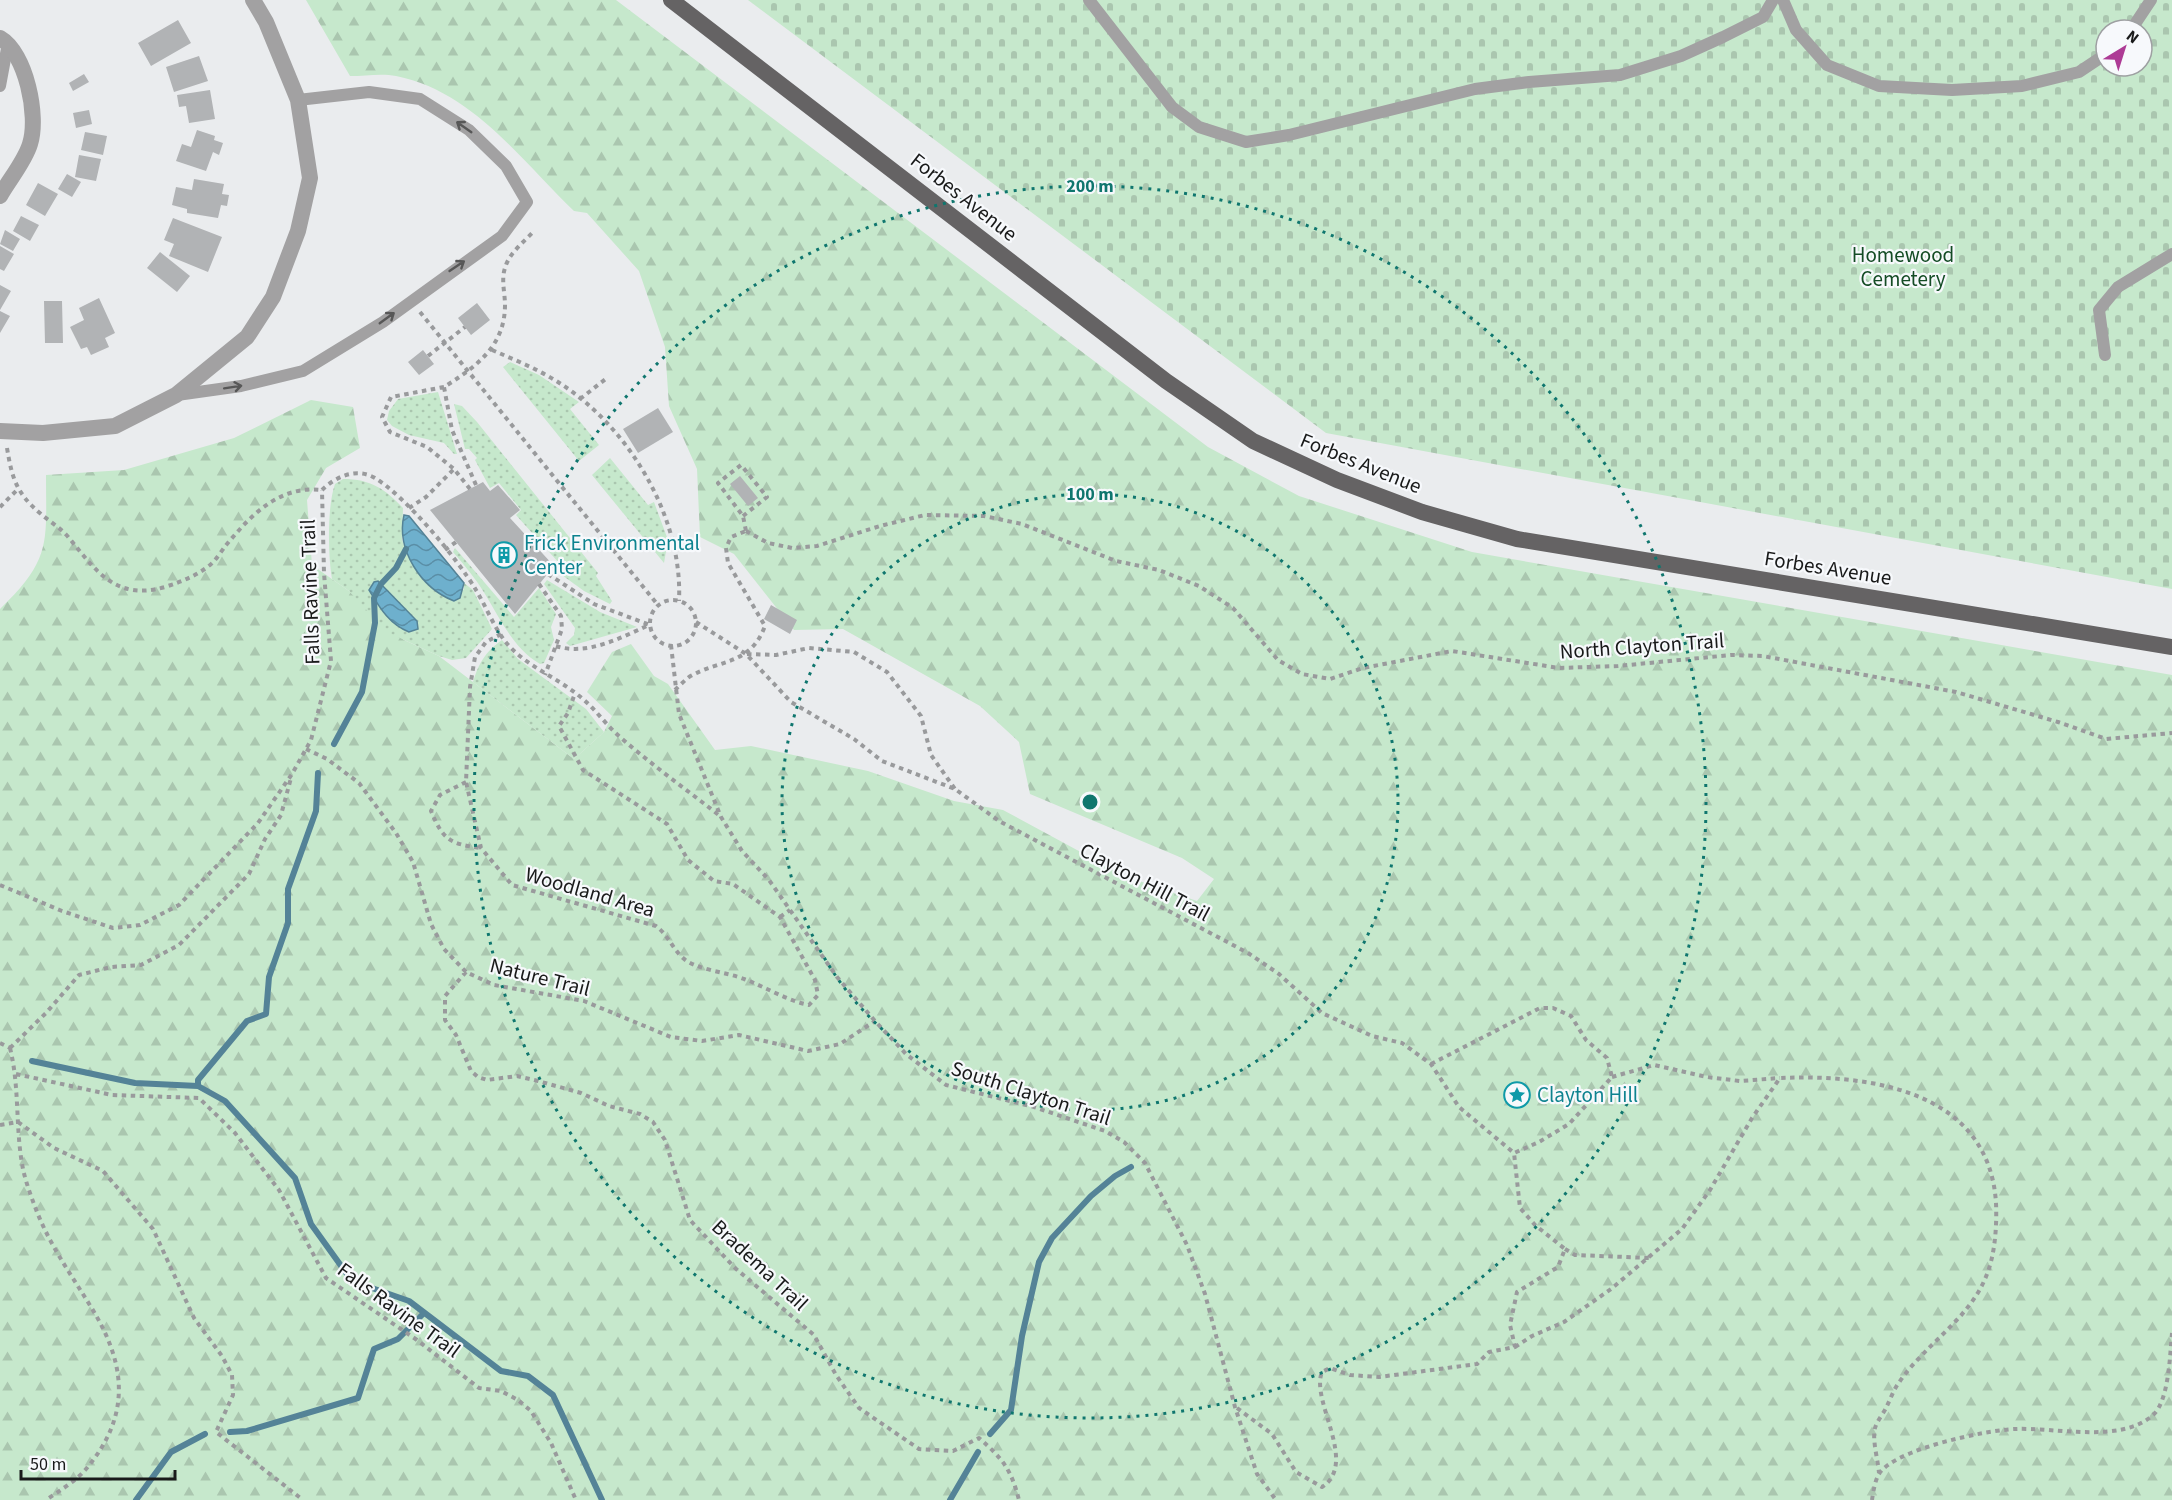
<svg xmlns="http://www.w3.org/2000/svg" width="2172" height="1500" font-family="'Source Sans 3',sans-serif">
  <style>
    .forest { fill: url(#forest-firs) }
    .cemetery { fill: url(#cemetery-stones); fill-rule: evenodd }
    .garden { fill: url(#garden-dots) }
    .water { fill: url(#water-waves); stroke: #548397; stroke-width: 1.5 }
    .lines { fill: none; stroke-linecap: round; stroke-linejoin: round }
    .stream { stroke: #548397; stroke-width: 6 }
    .building { fill: #b1b3b5 }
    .path { stroke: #999a9c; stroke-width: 4; stroke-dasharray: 4.5 4.5; stroke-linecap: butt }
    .service { stroke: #a2a1a2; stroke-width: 12 }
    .minor { stroke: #a2a1a2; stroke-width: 16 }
    .tertiary { stroke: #a2a1a2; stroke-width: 16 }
    .primary { stroke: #656364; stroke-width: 16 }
    .oneway { stroke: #575757 }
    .ring { fill: none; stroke: #0f766e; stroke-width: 3; stroke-dasharray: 3 6 }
    .labels { text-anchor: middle; stroke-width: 4.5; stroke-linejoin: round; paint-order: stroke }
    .street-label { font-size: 21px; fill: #191a1a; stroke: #f7f9fc }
    .park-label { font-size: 21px; fill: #144c25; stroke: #f7f9fc }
    .culture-label { font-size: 21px; fill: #0d838f; stroke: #f7f9fc; text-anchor: start }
    .centre { fill: #0f766e; stroke: #f7f9fc; stroke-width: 3 }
    .ring-label { font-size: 18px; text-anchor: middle; font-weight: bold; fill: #0f766e; stroke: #f7f9fc; stroke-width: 4.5; stroke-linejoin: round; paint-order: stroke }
  </style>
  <defs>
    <pattern id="forest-firs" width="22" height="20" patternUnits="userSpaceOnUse" patternTransform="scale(1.5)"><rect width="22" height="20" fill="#c6e8cc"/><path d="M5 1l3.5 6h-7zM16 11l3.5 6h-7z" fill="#aac6af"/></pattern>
    <pattern id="cemetery-stones" width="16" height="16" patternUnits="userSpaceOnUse" patternTransform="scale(1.5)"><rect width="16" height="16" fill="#c6e8cc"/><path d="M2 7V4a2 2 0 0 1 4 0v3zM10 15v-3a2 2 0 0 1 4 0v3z" fill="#aac6af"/></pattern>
    <pattern id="garden-dots" width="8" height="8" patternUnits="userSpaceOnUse" patternTransform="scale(1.5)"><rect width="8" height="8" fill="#c6e8cc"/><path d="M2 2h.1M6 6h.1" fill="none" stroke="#aac6af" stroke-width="1.8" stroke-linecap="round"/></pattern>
    <pattern id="water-waves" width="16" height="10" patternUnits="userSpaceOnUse" patternTransform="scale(1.5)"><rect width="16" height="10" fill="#6eb0cd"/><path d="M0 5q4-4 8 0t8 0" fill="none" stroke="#5a8ea6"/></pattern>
  </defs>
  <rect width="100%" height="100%" fill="#eaecee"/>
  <path class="forest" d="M306,0H616L1208,447L1299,496L1472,552L2172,675V1500H0V609C52,559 46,543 46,475L124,470L234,438L311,400L353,407L360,448L326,468L307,500L312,565L349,591L404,640L439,656L574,759L604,732L612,716L587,692L612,652L631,644L654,676L668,684L715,750L751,746L868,771L954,801L1003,810L1125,876L1197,901L1214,879L1182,858L1030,794L1019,742L980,706L843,629L794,630L734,554L700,537L697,469L669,406L665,347L639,271L587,213L574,211C521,160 472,91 396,76C382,73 365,76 350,76Z"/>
  <path class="cemetery" d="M748,0H2172V589L1326,433ZM2106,30H2142V66H2106Z"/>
  <path class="garden" d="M510,362L539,375L579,402L570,409L599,445L579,461L503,367Z
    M438,392L457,454H454L444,443L409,435L392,426L387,420L389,411L398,399Z
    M454,404L462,406L477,422L598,573L596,576L612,601L610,604L584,591L555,570L559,563L516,515L521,510L499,483L490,488L475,460L477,458L469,449H465Z
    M610,458L648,505L654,502L668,540L664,563L592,475Z
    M343,479C371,479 385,489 403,508L402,540L407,553L464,590V583L473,590L492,629L466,658L452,660L439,656L387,632L349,591L332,579C328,556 327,506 335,484Z
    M455,548L514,617L539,588L556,614L551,627L554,640L544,663L540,664C513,648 501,620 485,594C476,579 465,566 453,552Z
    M547,580L600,612L637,627L570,646L566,643L574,635L575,628L544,584Z
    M502,640L518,659L586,709L604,732L574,759L473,682C479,663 485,652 502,640Z"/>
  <path class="water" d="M404,515L409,516L464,583L460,598L454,601C421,588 396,550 404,515Z
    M378,581L417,621L418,629L409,632C389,624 380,608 369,590L374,582Z"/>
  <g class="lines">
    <path class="stream" d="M334,744L362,692L375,623L374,598L381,584L396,568L406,549
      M32,1061L135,1083L198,1086L225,1101L295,1178L311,1224L352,1281L409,1301L501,1371L528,1376L553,1395L602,1500
      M198,1086V1080L247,1021L266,1014L269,977L288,923V889L316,811L318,773
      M230,1432L247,1431L358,1398L374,1349L398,1339L424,1313
      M990,1434L1011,1410L1022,1336L1039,1262L1052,1238L1091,1196L1115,1176L1131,1167
      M136,1500L171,1452L205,1434
      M950,1500L978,1452"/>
  </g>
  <path class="building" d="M178,20L191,43L151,66L138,43Z
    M199,56L208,81L174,92L166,67Z
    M84,74L89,82L73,91L69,83Z
    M210,90L215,119L189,123L186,106L179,107L177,95Z
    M89,110L92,124L76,128L73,113Z
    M197,130L215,136L214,140L223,143L219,155L213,152L206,171L176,161L182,144L191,147Z
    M85,132L107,136L103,155L81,150Z
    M79,155L101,159L96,181L75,177Z
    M67,174L81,182L72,197L58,189Z
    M194,179L224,184L222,194L229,195L227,206L221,205L218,218L187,213V209L172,205L176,187L192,190Z
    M38,183L58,194L45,216L26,205Z
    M21,216L39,225L30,241L13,231Z
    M173,218L222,237L208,272L169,256L174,244L164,240Z
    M5,230L20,239L13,251L0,244Z
    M0,246L14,254L4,271L0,269Z
    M160,252L190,276L177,292L147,268Z
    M0,285L11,291L0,310Z
    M99,298L115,333L105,338L109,347L91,355L87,347L81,349L70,327L84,320L79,308Z
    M44,301H62L63,343H45Z
    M477,303L490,320L471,335L458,318Z
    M0,311L10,316L0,333Z
    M423,350L434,364L419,375L408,362Z
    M658,408L673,432L638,453L623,429Z
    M740,476L758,498L748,506L730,484Z
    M483,482L490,491L498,485L520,510L510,518L554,566L515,614L430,510Z
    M771,605L797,620L790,634L764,619Z"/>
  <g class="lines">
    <path class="path" d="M420,312L658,605
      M492,350C515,360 540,370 561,384C630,429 683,518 679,601
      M428,356L465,327
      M444,387L391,397L382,417L390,432L427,447L454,469
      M580,399L607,378
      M7,448C12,478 16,493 41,514C50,522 61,528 69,538C97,572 116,601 165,587C183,581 196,576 210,565C217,559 222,550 227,544C252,514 280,485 322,490
      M476,485L452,430L444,387C476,367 505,346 505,305C505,293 501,280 505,268C509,253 524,242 534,231
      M322,490C335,477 356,467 375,478C406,497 457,558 476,590C487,608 496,633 511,648C531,668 557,678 578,695C594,707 605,724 620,737C652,765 687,790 720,816
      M0,507L17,490
      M409,508L426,497L454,469L470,489
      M743,516L767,497L741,465L718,483L743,516L746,531
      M746,531L768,543L792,548L817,546L880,526L925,515L984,516L1022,524L1116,561L1159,570L1199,586L1233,608L1278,660L1302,674L1330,679L1363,668L1452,651L1559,668L1618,666L1731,655L1763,656L1956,692L2058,722L2106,739L2172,733
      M445,550L456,542
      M548,574L594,604L650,625
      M539,584L561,616L562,629L545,675
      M650 623a23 23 0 1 1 46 0a23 23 0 1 1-46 0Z
      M696,622L746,654L791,702L854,739L882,761L955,789L999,821L1248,953L1279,974L1322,1013L1372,1036L1402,1043L1431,1064L1459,1107L1514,1153
      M501,634L486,642L475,657L470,687L466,782L481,848L512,885L656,926C669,936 672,948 683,958C696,970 727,972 744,979C766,987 785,1000 809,1005L818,995L815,980L780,917L733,884L714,881L688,860L667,824L583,770L559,726L568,713L575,693
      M671,645L679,714L721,817L742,851L769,880L837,977L875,1021L906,1054L946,1085L1034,1107L1105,1131L1124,1142L1145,1163L1187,1245L1205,1294L1235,1407L1257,1474L1276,1500
      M556,646C587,656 620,638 649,625
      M747,654L776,655L809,648L854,652L887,672L921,716L931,755L955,789
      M675,690C679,686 684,681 689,677C719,659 750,666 765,626L728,563L726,548L731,537L746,531
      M306,749L327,759L359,783L396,833L413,862L431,924L444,949L466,972L494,985L584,1001L671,1037L702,1041L739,1035L808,1051L840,1044L875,1021
      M466,782L440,795L431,811C443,840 450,844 481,848
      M0,885L62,911L113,928L140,925L179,905L258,823L292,774L311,740L331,661L324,573L322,490
      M780,917L790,910
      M466,972L445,996V1020L456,1035L471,1071L478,1077L487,1080L517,1076L538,1081L581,1093L609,1106L640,1114L653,1122L665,1140L690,1220L735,1268L814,1335L836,1375L859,1408L919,1449L953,1451L979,1438C1003,1459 1011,1469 1019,1500
      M0,1043L10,1048
      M10,1048C20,1088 15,1129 23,1169C26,1183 32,1199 37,1212C51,1247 72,1276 91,1307C127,1365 131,1416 86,1469C76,1481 59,1491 46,1500
      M10,1048L46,1013L79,975L111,967L141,965L179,945L249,874L265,839L281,815L291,778
      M1431,1064L1540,1008H1553L1571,1016L1586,1040L1607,1058L1612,1077L1569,1124L1539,1142L1514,1153
      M16,1074L112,1095L199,1098L235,1133L279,1190L326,1278L417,1340L479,1388L501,1391L518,1400L531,1411L551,1443L576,1500
      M1612,1077L1654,1065L1707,1077L1740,1081L1780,1078
      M18,1122L54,1148L103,1171L153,1229L194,1318L222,1356L232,1375L233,1395L216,1432L303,1500
      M0,1125L18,1122
      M1565,1249L1575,1255L1650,1258
      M1515,1347L1532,1336L1564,1322L1611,1289L1682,1229L1710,1190L1752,1118L1780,1078C1871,1074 1989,1091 1996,1203C1997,1227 1995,1257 1985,1279C1967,1321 1923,1346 1898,1384C1893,1391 1890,1400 1886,1408C1883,1414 1877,1421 1875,1428C1872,1440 1878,1460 1879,1473
      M1237,1408L1272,1434L1296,1472L1322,1487C1359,1463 1310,1401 1322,1372L1330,1368L1350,1375L1379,1377L1477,1364L1489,1352L1515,1347L1510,1325L1517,1292L1558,1267L1565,1249L1535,1225L1520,1208L1514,1153
      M1872,1500C1873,1493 1875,1480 1879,1474C1894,1449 1987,1430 2015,1429C2054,1427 2121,1444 2153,1415C2169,1401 2170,1354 2172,1333"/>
    <path class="service" d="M1089,0L1172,107L1199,127L1246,142L1289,135L1475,89L1529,82L1620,75L1681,56L1723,37L1763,17L1773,0
      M1783,0L1796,30L1827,65L1879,86L1952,90L2022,86L2079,72L2106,54
      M2131,30L2151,0
      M0,86L8,43
      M2105,355L2099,310L2118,287L2172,254
      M177,395L241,386L303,371L383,322L502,236L527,202L506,166L469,130L420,99L369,92L298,100"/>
    <path class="minor" d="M0,38C26,53 39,116 30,144C25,161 9,180 0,196"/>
    <path class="tertiary" d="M0,431L43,433L115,426L176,395L247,337L273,297L298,231L310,178L298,100L266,22L253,0"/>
    <path class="primary" d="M671,0L1166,381L1253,441L1337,480L1422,512L1517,539L2172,647"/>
  </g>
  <defs><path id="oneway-shaft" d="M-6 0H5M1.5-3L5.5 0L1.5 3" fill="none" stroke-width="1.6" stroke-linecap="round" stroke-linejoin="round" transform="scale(1.5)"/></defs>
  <g class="oneway">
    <use href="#oneway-shaft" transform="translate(464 127) rotate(-145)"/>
    <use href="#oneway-shaft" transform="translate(457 266) rotate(-34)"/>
    <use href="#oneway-shaft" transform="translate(387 318) rotate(-36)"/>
    <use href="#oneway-shaft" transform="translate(233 387) rotate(-9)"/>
  </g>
  <g class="ring">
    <circle cx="1090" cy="802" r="308"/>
    <circle cx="1090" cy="802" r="616"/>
  </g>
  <defs>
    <g id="building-ring" transform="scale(1.35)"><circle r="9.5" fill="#f7f9fc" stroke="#0f9aa8" stroke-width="1.5"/><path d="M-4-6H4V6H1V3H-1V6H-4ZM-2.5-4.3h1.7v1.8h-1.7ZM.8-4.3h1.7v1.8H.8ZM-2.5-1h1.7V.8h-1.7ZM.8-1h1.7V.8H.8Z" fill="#0f9aa8"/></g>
    <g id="sight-ring" transform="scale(1.35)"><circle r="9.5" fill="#f7f9fc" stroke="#0f9aa8" stroke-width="1.5"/><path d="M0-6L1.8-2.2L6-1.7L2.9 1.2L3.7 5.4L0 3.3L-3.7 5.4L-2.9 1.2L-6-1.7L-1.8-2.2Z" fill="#0f9aa8"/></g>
  </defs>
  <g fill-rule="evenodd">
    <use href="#building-ring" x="504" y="555"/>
    <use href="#sight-ring" x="1517" y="1095"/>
  </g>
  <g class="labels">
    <g class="street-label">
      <text transform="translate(964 197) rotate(38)" y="7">Forbes Avenue</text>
      <text transform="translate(1361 463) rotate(22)" y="7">Forbes Avenue</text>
      <text transform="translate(1828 568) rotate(9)" y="7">Forbes Avenue</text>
      <text transform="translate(310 592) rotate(-92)" y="7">Falls Ravine Trail</text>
      <text transform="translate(1642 646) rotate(-4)" y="7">North Clayton Trail</text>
      <text transform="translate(1145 882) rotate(28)" y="7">Clayton Hill Trail</text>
      <text transform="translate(590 892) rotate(16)" y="7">Woodland Area</text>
      <text transform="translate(540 977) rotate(14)" y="7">Nature Trail</text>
      <text transform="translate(1031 1093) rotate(18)" y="7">South Clayton Trail</text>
      <text transform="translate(760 1265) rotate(43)" y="7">Bradema Trail</text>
      <text transform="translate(399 1310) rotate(36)" y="7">Falls Ravine Trail</text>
    </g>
    <g class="park-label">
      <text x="1903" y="262">Homewood<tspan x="1903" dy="24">Cemetery</tspan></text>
    </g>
    <g class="culture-label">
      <text x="524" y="550">Frick Environmental<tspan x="524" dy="24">Center</tspan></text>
      <text x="1537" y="1102">Clayton Hill</text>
    </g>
  </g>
  <circle cx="1090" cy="802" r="9" class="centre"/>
  <g class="ring-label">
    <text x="1090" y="192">200 m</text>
    <text x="1090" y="500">100 m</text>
  </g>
  <g transform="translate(2124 48) rotate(38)"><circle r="28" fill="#f7f9fc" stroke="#9ea0a2" stroke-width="1.5"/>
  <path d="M0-4.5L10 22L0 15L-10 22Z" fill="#ad3b95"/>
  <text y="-9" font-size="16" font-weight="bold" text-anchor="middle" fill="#191a1a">N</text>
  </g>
  <path d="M21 1470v9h154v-9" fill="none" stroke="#191a1a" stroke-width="3"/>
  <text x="30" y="1470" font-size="18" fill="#191a1a" stroke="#f7f9fc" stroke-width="4.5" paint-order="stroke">50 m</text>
</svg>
